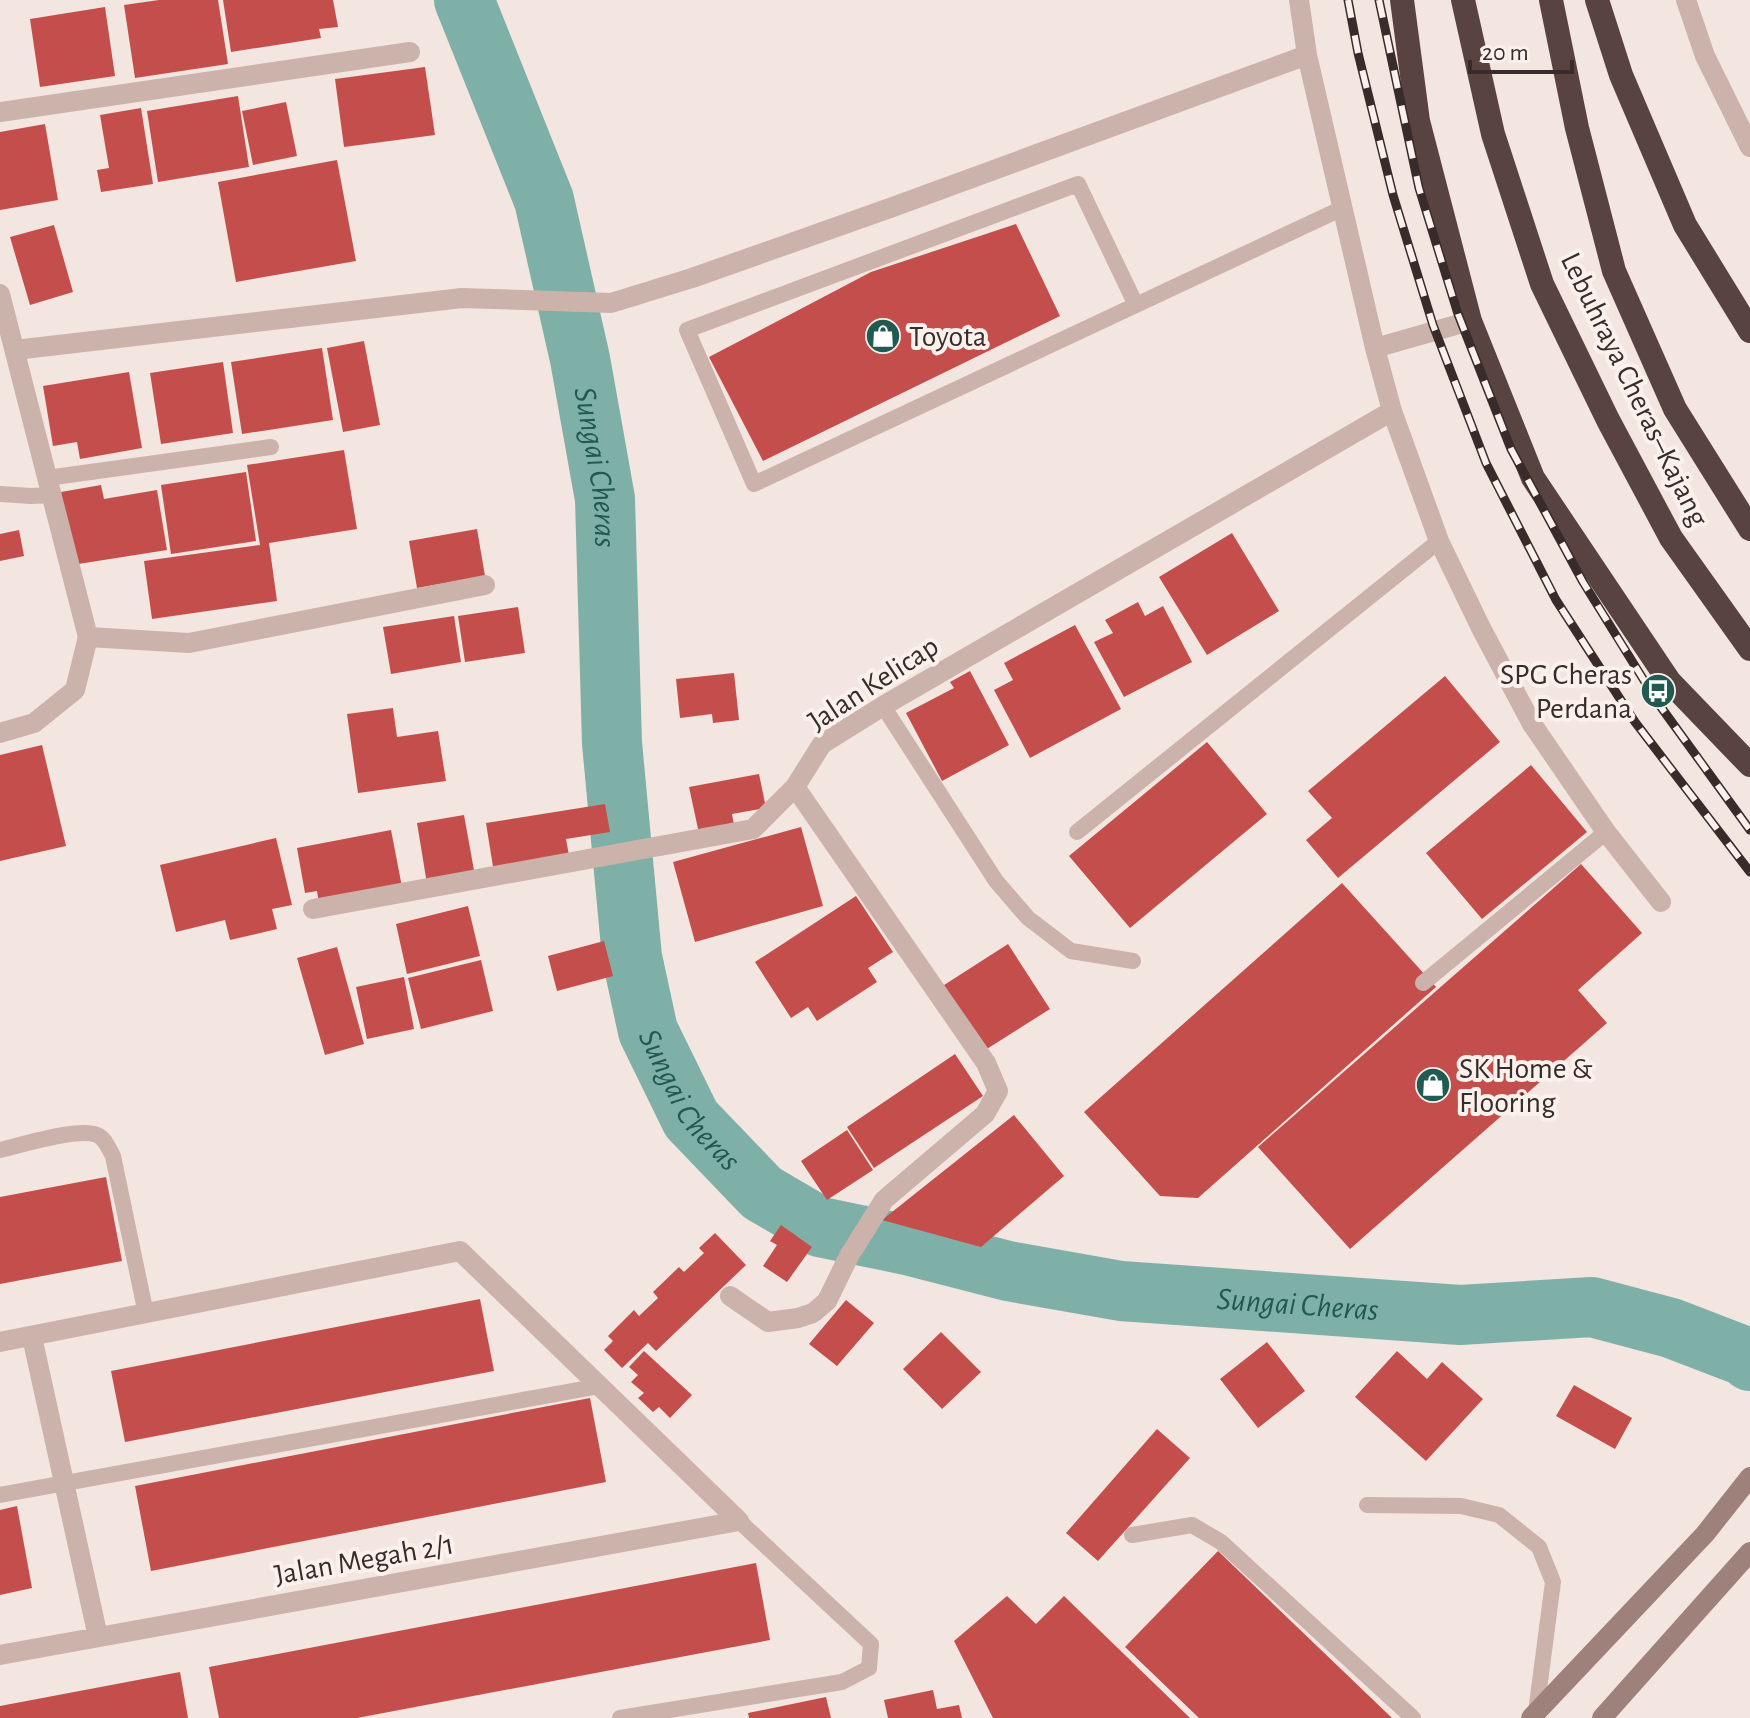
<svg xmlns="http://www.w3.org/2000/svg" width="1750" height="1718" font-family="'Alegreya Sans',sans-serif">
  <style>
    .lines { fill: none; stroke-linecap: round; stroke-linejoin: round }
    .river { stroke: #7eb0a7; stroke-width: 60 }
    .building { fill: #c44e4b }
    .lane { stroke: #cbb2ab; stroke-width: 16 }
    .street { stroke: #cbb2ab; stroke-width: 20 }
    .secondary { stroke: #9f817c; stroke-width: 20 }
    .highway { stroke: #594341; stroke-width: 24 }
    .rail-casing { stroke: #392b2a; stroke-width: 9 }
    .rail { stroke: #faf0ec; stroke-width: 6; stroke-dasharray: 18; stroke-linecap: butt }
    .labels { text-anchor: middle; stroke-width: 8; stroke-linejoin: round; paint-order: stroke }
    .poi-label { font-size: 30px; fill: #392b2a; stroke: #faf0ec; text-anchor: start }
    .street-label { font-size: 30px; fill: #392b2a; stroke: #faf0ec }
    .water-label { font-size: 32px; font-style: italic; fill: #205a51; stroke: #faf0ec }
  </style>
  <rect width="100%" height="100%" fill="#f3e5df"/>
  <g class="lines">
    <path class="river" id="s1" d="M464,0L544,200L580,359L605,499L612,743L632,957L648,1031L691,1119L762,1193L820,1227L907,1245L1008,1271L1121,1291L1460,1315L1592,1307L1671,1328L1744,1356L1750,1361"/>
  </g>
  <path class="building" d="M159,0H218L228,64L135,78L124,5Z
    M223,0H333L338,27L319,29L321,38L231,52Z
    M105,7L115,76L40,87L30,19Z
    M425,67L435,135L344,147L335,79Z
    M238,96L249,167L158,182L147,111Z
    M286,102L297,156L253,165L242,111Z
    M141,108L153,184L101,192L97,170L109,168L100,115Z
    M45,124L58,200L0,210V132Z
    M337,160L356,261L236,282L218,182Z
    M1016,224L1060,316L763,461L709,357L871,272Z
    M54,225L73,292L30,305L10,237Z
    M364,341L380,425L343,432L327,348Z
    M322,348L333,420L242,434L231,362Z
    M223,362L233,433L161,444L150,373Z
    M129,372L142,448L80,459L77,442L53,446L43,386Z
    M344,450L357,529L269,543L277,601L152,619L144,561L260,545L247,465Z
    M246,472L256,541L171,554L161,485Z
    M101,485L104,499L157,490L167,550L72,565L61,492Z
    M477,529L485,576L417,588L409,541Z
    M19,530L24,556L0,561V534Z
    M1232,533L1279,611L1207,655L1159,577Z
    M1138,602L1145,616L1163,606L1192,662L1124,697L1094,642L1113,633L1105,620Z
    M518,607L525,653L465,662L458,616Z
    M454,616L461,662L391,674L383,627Z
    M1075,625L1121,709L1030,758L994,690L1013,680L1004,663Z
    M970,671L1009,745L942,781L906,713L954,688L950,682Z
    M734,673L739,720L713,723L712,714L680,718L676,679Z
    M1445,676L1500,742L1338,878L1306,840L1332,818L1308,791Z
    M393,708L397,737L438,731L446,781L358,793L347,714Z
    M1207,742L1267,814L1130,928L1069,856Z
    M42,745L66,846L0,861V755Z
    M1531,765L1587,832L1482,919L1426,853Z
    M759,774L766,808L732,814L735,831L700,838L689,787Z
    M605,804L610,832L566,839L570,861L494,873L486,823Z
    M464,815L475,876L427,884L417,823Z
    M801,827L823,906L695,942L673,862Z
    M391,830L402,887L319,903L317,891L305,893L297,848Z
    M276,838L292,905L272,909L277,929L230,940L225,920L176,932L160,865Z
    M1581,864L1642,933L1578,990L1607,1023L1350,1249L1258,1147Z
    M1342,883L1436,987L1198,1198L1160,1196L1084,1112Z
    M856,896L893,952L868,968L877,982L817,1021L808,1007L791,1018L755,962Z
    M468,906L480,956L407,974L396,924Z
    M604,941L613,976L557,991L548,956Z
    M1008,944L1050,1009L982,1052L941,987Z
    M337,947L364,1044L325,1055L297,958Z
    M481,960L493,1011L421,1029L408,978Z
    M404,977L414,1029L367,1039L356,987Z
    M955,1054L983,1096L874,1168L847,1127Z
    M1014,1115L1064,1176L981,1247L882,1220Z
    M847,1130L873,1170L827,1200L801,1161Z
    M106,1177L122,1261L0,1284V1197Z
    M781,1225L812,1247L787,1282L763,1266L777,1245L770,1241Z
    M715,1233L746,1265L656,1351L648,1343L622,1368L604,1350L613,1341L608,1336L634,1310L639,1316L658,1298L653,1292L679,1267L684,1272L704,1253L699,1248Z
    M480,1299L494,1371L125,1442L111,1371Z
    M846,1300L874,1323L837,1366L809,1344Z
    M941,1332L981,1372L942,1409L903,1369Z
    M1267,1342L1305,1391L1258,1428L1220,1379Z
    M644,1351L692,1395L670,1418L659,1407L653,1412L638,1398L644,1393L631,1382L638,1375L629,1367Z
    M1397,1351L1427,1379L1442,1362L1483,1399L1426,1461L1355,1397Z
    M1574,1385L1632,1418L1615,1449L1556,1416Z
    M590,1398L606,1482L151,1571L135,1486Z
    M1157,1429L1190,1458L1098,1561L1066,1533Z
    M17,1506L32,1588L0,1595V1510Z
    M1218,1551L1392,1718H1199L1125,1647Z
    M756,1563L770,1640L357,1718H219L209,1667Z
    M1007,1596L1036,1624L1064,1596L1190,1718H993L954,1641Z
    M180,1672L188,1718H0V1706Z
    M933,1690L937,1709L959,1705L962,1718H888L884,1700Z
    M826,1697L831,1718H749L748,1713Z"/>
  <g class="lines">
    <path class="lane" d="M1136,305L1078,184L687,330L754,484L1343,208
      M47,478L271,447
      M0,494L31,496L52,495
      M883,706L996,881L1028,918L1071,951L1133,961
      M1077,832L1439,541
      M1423,983L1606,832
      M0,1150C21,1145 79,1127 97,1135C105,1138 109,1149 113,1156L146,1314
      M0,1495L600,1386
      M1367,1505L1461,1506L1499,1515L1539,1547L1553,1582L1536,1712
      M1132,1535L1192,1525L1221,1542L1413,1718
      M620,1718L842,1682L869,1668L871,1644L739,1521"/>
    <path class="street" d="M1299,0L1307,55L1375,348L1392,411L1439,541L1481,628L1532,724L1606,832L1661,902
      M1686,0L1705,56L1750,147
      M0,112L410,52
      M0,294L88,637L75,690L34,723L0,733
      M1375,348L1470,321
      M15,350L462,298L611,303L692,278L890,208L1307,55
      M88,637L189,643L485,585
      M313,909L753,829L795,787L822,744L883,706L1392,411
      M730,1296L768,1322L798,1318L813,1313L827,1301L849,1256L884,1200L985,1114L998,1091L986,1063L795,787
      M32,1337L98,1637
      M0,1342L460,1251L739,1521
      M0,1655L739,1521"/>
    <path class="secondary" d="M1531,1718L1705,1534L1750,1477
      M1602,1718L1750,1552"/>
    <path class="highway" d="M1402,0L1418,121L1470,321L1533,478L1669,681L1750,765
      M1463,0L1493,134L1542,284L1608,420L1671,538L1750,649
      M1551,0L1577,128L1614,271L1675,409L1750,529
      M1597,0L1621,75L1685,225L1750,331"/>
    <g class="rail-casing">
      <path id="rail" d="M1348,0L1358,53L1393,195L1433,325L1486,463L1556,600L1635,722L1750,872
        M1379,0L1419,188L1458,314L1511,449L1583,582L1658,703L1750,830"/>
    </g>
    <use href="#rail" class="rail"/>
  </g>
  <defs>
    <g id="shop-disc" transform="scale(1.8)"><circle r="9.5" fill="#205a51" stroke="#faf0ec"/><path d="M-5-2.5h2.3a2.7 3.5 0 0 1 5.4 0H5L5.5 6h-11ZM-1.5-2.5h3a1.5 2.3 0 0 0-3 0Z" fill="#fff"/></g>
    <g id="bus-disc" transform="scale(1.8)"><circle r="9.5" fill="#205a51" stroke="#faf0ec"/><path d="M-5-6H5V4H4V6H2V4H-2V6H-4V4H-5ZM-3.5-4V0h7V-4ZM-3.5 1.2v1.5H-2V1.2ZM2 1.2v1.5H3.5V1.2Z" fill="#fff"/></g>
  </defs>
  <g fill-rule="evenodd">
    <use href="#shop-disc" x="883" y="336"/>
    <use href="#bus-disc" x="1658" y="691"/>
    <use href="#shop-disc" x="1433" y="1085"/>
  </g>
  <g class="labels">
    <g class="poi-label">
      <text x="909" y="346">Toyota</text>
      <text x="1632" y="684" text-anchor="end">SPG Cheras<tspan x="1632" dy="34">Perdana</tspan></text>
      <text x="1459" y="1078">SK Home &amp;<tspan x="1459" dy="34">Flooring</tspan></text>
    </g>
    <g class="street-label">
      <text transform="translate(1635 389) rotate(64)" y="10">Lebuhraya Cheras–Kajang</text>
      <text transform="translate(873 683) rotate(-33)" y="10">Jalan Kelicap</text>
      <text transform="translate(364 1559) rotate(-10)" y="10">Jalan Megah 2/1</text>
    </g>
    <g class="water-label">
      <text dy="11" stroke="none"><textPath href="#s1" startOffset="488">Sungai Cheras</textPath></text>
      <text dy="11" stroke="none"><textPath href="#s1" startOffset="1136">Sungai Cheras</textPath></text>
      <text dy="11" stroke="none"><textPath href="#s1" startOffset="1808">Sungai Cheras</textPath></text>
    </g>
  </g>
  <path d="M1470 60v12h102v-12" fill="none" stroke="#392b2a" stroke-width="4"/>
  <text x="1482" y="60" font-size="24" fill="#392b2a" stroke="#faf0ec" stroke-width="6" paint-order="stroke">20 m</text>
</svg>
